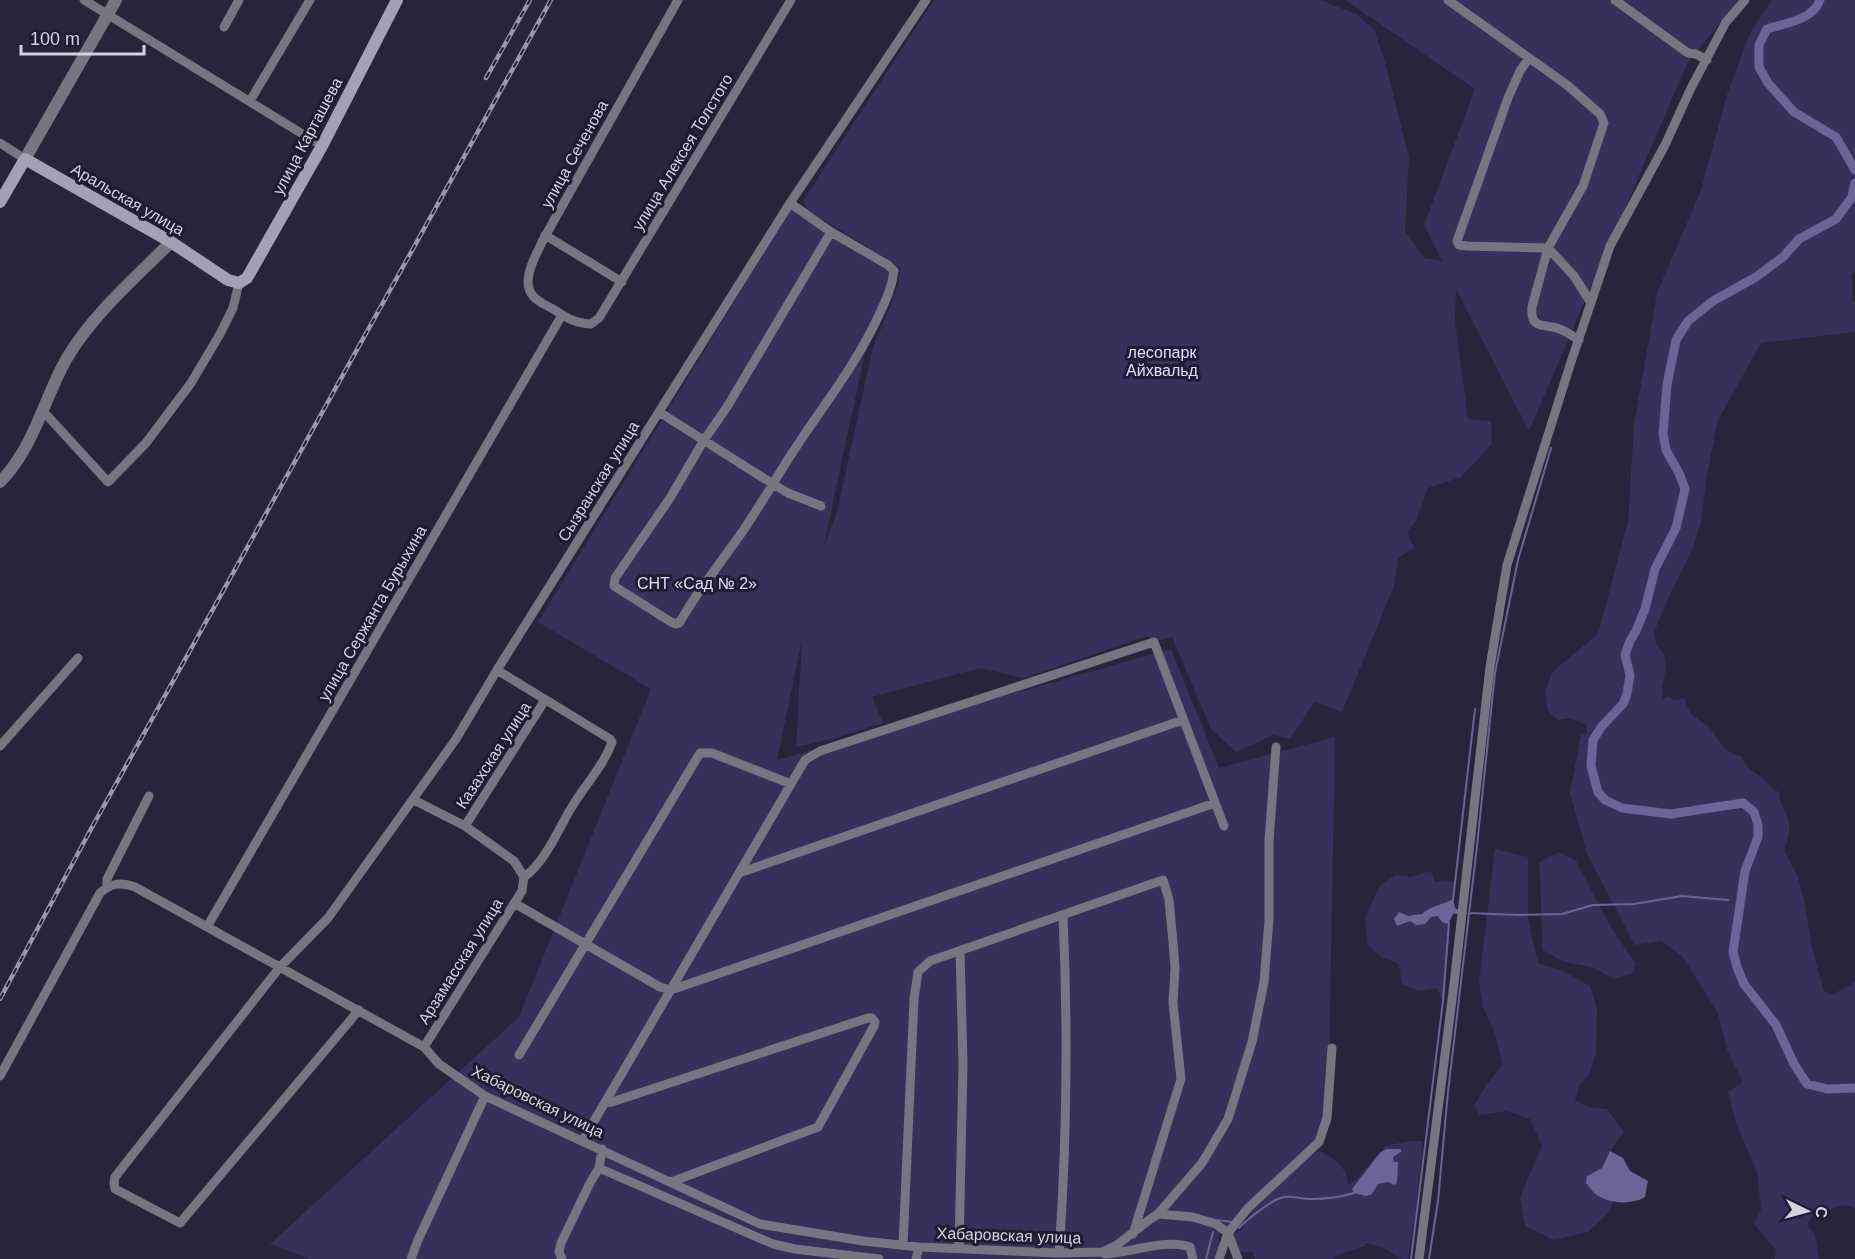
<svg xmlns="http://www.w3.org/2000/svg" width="1855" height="1259" font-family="Arial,sans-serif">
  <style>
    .green { fill: #382f5b }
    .water { fill: #6c6497 }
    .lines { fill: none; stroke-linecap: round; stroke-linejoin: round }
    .stream { stroke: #6c6497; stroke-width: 2 }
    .canal { stroke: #6c6497; stroke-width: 9 }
    .minor { stroke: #767582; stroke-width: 9 }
    .tertiary { stroke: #767582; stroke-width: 12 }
    .secondary { stroke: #a3a1b5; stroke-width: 12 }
    .rail-casing { stroke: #9a98aa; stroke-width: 4.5 }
    .rail { stroke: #1f1b31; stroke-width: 2; stroke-dasharray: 7; stroke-linecap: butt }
    .labels { text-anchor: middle; stroke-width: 6; stroke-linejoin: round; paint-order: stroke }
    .street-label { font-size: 16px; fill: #d3d2e1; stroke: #1f1b31 }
    .park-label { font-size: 16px; fill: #e2defe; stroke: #1f1b31 }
  </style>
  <rect width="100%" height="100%" fill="#28243c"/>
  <path class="green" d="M934,0H1320L1356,14L1374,29L1385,62L1409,157L1405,231L1424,258L1442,261L1424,225L1475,89L1345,0H1738L1687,64L1529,431L1456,289L1455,322L1468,419L1491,421L1492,444L1461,477L1428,488L1416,521L1407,532L1414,548L1398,558L1394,586L1342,712L1315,701L1290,739L1273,735L1236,752L1211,729L1172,637L1154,642L1147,636L1024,678L980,668L872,697L883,723L835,738L796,747L802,640L777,760L1171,649L1219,768L1335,737L1328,1128L1218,1236L1224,1259H309L270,1244L519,1017L651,689L538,622L795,203L900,269L865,353L823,549L837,512L872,351L897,288L901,268L807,209L803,201Z
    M1772,0H1855V272L1852,274L1853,301L1855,302V332L1761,343L1717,422L1706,481L1701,522L1693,548L1672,590L1654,632L1656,644L1664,655L1666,667L1662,687L1663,699L1669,697L1674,701L1684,698L1690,713L1711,729L1723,747L1733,754L1742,757C1750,776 1752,767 1763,779C1768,784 1771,788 1779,792C1779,802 1784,807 1787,816C1792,828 1788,839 1784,851L1797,875L1803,895L1813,952L1824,991L1832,995L1855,982V1208L1844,1205L1828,1210L1816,1208L1807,1226L1815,1234L1819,1259H1775L1776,1250L1754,1224L1761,1209L1757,1172L1736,1123L1728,1092L1743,1082L1728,1053L1718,1013L1683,957L1661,941L1635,945L1587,854L1570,793L1581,735L1587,733L1586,725L1569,718L1558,720L1548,711L1545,692L1553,671L1598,634L1628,521L1634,425L1657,293L1701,190L1727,95L1750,33Z
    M1495,849L1528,857V919L1538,963L1561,970L1590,986L1597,1008L1596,1054L1589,1075L1580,1084L1575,1100L1588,1107L1607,1109L1624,1132L1610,1151L1602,1168L1587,1176C1591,1191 1598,1199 1614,1201L1607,1214L1588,1232L1554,1240L1525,1226L1520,1197L1542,1146L1530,1119L1507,1111L1480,1115L1474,1106L1485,1087L1502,1065L1496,1036L1483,1007L1479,982Z
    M1559,852L1576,861L1610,926L1636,964L1632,973L1614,979L1592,967L1564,962L1543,950C1540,920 1542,891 1539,862Z
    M1431,871L1435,882L1446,880L1454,882L1453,899L1455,907L1463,912L1453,914L1449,923L1443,1001L1437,988L1419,991L1402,984L1399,964L1381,957L1368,945L1365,918L1380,885L1396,875L1410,877Z
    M1409,1141H1423L1416,1209L1408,1259H1401L1382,1247L1365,1243V1246L1337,1255L1333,1259H1255L1253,1252H1240L1232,1235L1242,1229L1252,1210L1312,1154L1319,1151C1334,1158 1348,1167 1348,1185L1356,1180L1385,1146Z"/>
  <path class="water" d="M1453,899L1455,908L1463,913L1453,914L1448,924L1442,922L1438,916L1431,917L1425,924L1416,925L1410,921L1397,926L1394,919L1399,912L1408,916L1422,914C1430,906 1443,905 1453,899Z
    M1386,1149H1401V1152L1393,1157L1394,1162H1398L1397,1183L1394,1185L1389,1182L1378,1184L1372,1194L1366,1196L1354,1193L1352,1189L1380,1153Z
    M1610,1151L1623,1158L1630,1171L1648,1181L1645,1197C1632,1205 1610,1204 1597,1195C1592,1192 1590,1187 1586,1183L1587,1176L1602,1168Z"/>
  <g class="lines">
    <path class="stream" d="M1453,900L1475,709
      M1469,913L1518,915L1562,914L1593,905L1634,904L1682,896L1728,900
      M1218,1220L1231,1222
      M1239,1228C1245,1221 1270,1202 1278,1199C1288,1194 1300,1199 1311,1199C1325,1199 1341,1197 1354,1193
      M1206,1259L1213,1232
      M1411,1259L1443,1001L1449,923
      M1429,1259L1438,1201L1448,1092L1477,846L1495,673L1518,560L1551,448"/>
    <path class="canal" d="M1820,0C1813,20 1786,23 1767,29L1759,45V67L1768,83L1794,112L1836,137L1855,170
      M1855,183L1852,197L1836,219L1799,239L1783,257L1756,277L1713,301L1688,321L1676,340L1667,385L1663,434L1666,450L1679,473L1685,489L1676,528L1655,569L1645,609L1636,631L1630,641L1625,655L1630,675L1627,694L1623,704L1602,726L1593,740L1591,766L1598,792L1605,800L1622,808L1671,814L1743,803L1754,812L1758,825V837L1745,871L1733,952L1737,967L1744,984L1776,1025L1794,1064L1807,1084L1827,1089L1855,1088"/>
    <path class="minor" d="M84,0L322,146
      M678,0L543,240C536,255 520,281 533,296C538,302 546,305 553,309C567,318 574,323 591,324L599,318L791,0
      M1448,0L1567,85L1600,114L1604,123L1583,186L1548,248L1574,276L1591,303
      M1615,0L1688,53L1696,54L1707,60
      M224,27L239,0
      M1529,58L1520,71L1508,98L1457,241L1459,245L1467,246L1548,248L1532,307C1530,332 1546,322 1562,330C1568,332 1573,337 1579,340
      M250,101L310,0
      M0,143L25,159
      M545,235L622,282
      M43,411L108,482L146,443L191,383L220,334L233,308L239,283
      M659,412L773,484C806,426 851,376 879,315C886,300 892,287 894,271L888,265L831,232L790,203
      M821,506L788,493L773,484L745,528L694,599L679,623L676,624L671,622L614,586L615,578L670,498L704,440L727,407L831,232
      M497,670L610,739L612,742C604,765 586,784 573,805C559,827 546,862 524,877
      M0,746L78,658
      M414,800L465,826L514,861L524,877L522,891L424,1047
      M465,826L545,700
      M739,873L1183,720
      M107,887V879L149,796
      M514,903L660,987L671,990L1215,803
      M207,927L562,315
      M359,1010L180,1223L115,1189L114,1183L115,1177L280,967L328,918L456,739L497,670L790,203L926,0
      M519,1055L700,753H712L791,784
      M0,1076L100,893C111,883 120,882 135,887L424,1047L439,1064L485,1096L760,1224L863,1241L919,1247L1059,1253L1102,1252L1105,1254C1130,1253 1167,1238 1190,1247L1193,1259
      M605,1103L612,1102L868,1018H872L875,1022L874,1026L818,1127L671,1182
      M583,1140L805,760L820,751L1154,642L1224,826
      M602,1149L599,1168L773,1244L795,1249L879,1259
      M1158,1214L1202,1163L1228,1119L1252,1042L1264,982L1269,920V841L1276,747
      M903,1245L914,999L918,972L930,961L1163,880L1169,900L1173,942L1175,968L1173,1003L1181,1079L1133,1234
      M959,1248L963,1064L960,951
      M1102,1252L1117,1245L1149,1220L1158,1214L1193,1217L1216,1224L1228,1233L1238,1259
      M1059,1253C1067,1141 1068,1028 1063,915
      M411,1259L418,1240L485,1096
      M562,1259L559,1252L561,1243L590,1183L599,1168
      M916,1259L919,1247
      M1219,1259L1228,1233L1248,1208L1319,1142L1327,1118L1332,1048
      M1419,1259L1454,984L1490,667L1507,565L1571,362L1610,246L1665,145L1691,88L1726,22L1745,0"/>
    <path class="tertiary" d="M25,159L116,0
      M0,482C34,448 44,398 67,358C92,315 136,277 171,242"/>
    <path class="secondary" d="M0,202L25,159L171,242L228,280L239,283L247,278L322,146L397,0"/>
    <g class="rail-casing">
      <path id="rail" d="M486,78L530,0
        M0,999L91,829L551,0"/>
    </g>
    <use href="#rail" class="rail"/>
  </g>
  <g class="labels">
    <g class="street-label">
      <text transform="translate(307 136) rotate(-62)" y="6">улица Карташева</text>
      <text transform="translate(682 152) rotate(-59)" y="6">улица Алексея Толстого</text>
      <text transform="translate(574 154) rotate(-61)" y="6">улица Сеченова</text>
      <text transform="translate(128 199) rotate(30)" y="6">Аральская улица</text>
      <text transform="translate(598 481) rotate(-58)" y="6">Сызранская улица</text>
      <text transform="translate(372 613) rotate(-60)" y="6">улица Сержанта Бурыхина</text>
      <text transform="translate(493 755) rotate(-57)" y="6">Казахская улица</text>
      <text transform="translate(460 961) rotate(-58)" y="6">Арзамасская улица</text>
      <text transform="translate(538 1101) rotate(26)" y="6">Хабаровская улица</text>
      <text transform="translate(1009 1235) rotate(2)" y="6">Хабаровская улица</text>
    </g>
    <g class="park-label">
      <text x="1162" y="358">лесопарк<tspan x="1162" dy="18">Айхвальд</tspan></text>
      <text x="697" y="589">СНТ «Сад № 2»</text>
    </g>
  </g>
  <g transform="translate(1807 1211) rotate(95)" stroke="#1f1b31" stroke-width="4.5" paint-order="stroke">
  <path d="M0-4.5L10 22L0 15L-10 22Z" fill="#d3d2e1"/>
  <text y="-9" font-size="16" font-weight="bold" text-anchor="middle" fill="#d3d2e1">С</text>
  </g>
  <path d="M21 45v9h123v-9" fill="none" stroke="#d3d2e1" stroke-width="3"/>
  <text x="30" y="45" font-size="18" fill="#d3d2e1" stroke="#1f1b31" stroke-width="4.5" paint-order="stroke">100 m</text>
</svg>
